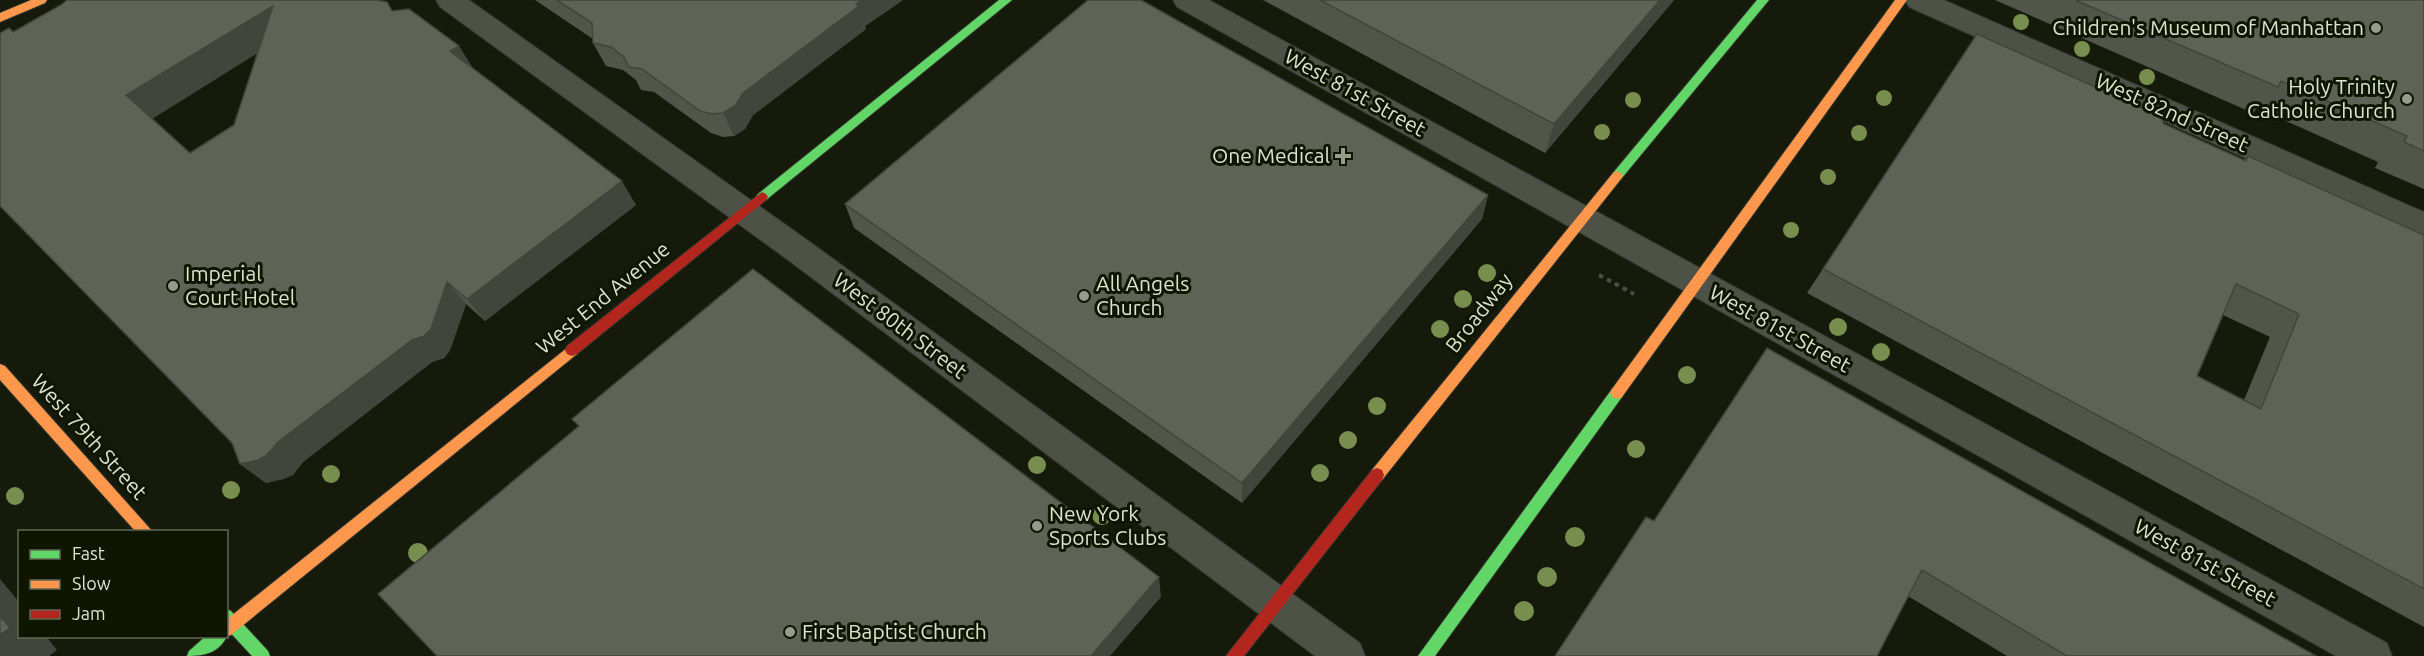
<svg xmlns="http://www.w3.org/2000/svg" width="2424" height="656" font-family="Ubuntu,sans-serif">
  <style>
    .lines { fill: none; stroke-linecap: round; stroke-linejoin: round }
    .street-casing { stroke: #31352b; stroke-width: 2 }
    .fast-casing { stroke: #31352b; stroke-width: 2 }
    .slow-casing { stroke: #31352b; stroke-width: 2 }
    .jam-casing { stroke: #31352b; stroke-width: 2 }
    .path { stroke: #4b4e44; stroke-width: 4; stroke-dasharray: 4.5 4.5; stroke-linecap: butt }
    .street { fill: #4d5146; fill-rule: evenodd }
    .fast { fill: #63d668; fill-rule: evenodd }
    .slow { fill: #ff974d; fill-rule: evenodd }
    .jam { fill: #b3261e; fill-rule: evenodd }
    .tree { fill: #788e4f }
    .wall { fill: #51554a; fill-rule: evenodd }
    .shaded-wall { fill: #42453c }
    .building { fill: #5e6356; stroke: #42453c; stroke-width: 1.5; fill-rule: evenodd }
    .poi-dot { fill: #969c8c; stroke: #0e1600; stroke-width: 2 }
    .labels { text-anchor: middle; stroke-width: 6; stroke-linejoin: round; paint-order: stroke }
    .poi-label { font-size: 21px; fill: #dbe2d1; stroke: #0e1600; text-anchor: start }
    .street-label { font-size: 21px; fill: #dbe2d1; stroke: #0e1600 }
  </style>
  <rect width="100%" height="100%" fill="#151a0b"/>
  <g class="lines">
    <g class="street-casing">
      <path id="street" d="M436,0H469L810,242L1360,643L1365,656H1315L788,260L440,7Z
        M1173,0H1209L2387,643L2392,656H2336L1177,7Z
        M1905,0H1944L2424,212V238L1909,7Z"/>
    </g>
    <g class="fast-casing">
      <path id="fast" d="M999,0H1012L766,200H758L756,197L758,194Z
        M1757,0H1769L1621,179H1613L1611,176L1613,173Z
        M1617,387L1622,389L1624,393L1622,397L1435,656H1418L1612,389Z
        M226,609L231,611L268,651L270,656H252L226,628Z
        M226,635L227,636C219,653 204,656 187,656L189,651L206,636Z"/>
    </g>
    <g class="slow-casing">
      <path id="slow" d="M31,0H47L45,3L0,22V13Z
        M1895,0H1907L1622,397L1617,399L1612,397L1610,393L1612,389Z
        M1617,171L1621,173L1623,176L1621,179L1382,480L1377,482L1372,480L1370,475L1372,470L1613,173Z
        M572,344L577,346L579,350L577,354L231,635L226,637L224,636H226V620Z
        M0,364L5,366L153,532H136L0,380Z"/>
    </g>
    <g class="jam-casing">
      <path id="jam" d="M762,192L766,194L768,197L766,200L577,354L572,356L567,354L565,350L567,346Z
        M1377,468L1382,470L1384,475L1382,480L1244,656H1226L1372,470Z"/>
    </g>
    <path class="path" d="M1599,275L1634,294"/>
    <use href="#street" class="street"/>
    <use href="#fast" class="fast"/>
    <use href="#slow" class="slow"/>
    <use href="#jam" class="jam"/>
  </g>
  <g class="tree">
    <circle cx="2021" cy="22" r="8"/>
    <circle cx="2082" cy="49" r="8"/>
    <circle cx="2147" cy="77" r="8"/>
    <circle cx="1884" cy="98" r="8"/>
    <circle cx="1633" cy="100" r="8"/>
    <circle cx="1602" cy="132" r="8"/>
    <circle cx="1859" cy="133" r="8"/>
    <circle cx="1828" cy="177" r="8"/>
    <circle cx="1791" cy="230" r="8"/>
    <circle cx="1487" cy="273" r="9"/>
    <circle cx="1463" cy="299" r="9"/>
    <circle cx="1838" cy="327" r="9"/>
    <circle cx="1440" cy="329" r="9"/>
    <circle cx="1881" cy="352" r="9"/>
    <circle cx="1687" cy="375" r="9"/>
    <circle cx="1377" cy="406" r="9"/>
    <circle cx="1348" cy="440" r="9"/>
    <circle cx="1636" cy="449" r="9"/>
    <circle cx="1037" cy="465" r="9"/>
    <circle cx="1320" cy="473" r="9"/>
    <circle cx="331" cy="474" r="9"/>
    <circle cx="231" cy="490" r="9"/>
    <circle cx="15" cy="496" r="9"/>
    <circle cx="1102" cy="515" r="10"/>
    <circle cx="1575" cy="537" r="10"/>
    <circle cx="418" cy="553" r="10"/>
    <circle cx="1547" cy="577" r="10"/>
    <circle cx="1524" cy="611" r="10"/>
  </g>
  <path class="wall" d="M535,0H903L865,26L866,29L753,115L745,129L734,136L723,137L711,133L654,92L641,90L636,80L623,70L606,66L593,43V39Z
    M1263,0H1674L1545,153Z
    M1995,0H2424V189L2375,168L2378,162L2257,108L2253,113Z
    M61,5L393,11L474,69L636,205L485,321L466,304L450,350L444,358L432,362L303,462L293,475L283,479L266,483L240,464L232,443L13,32ZM257,53L234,125L190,153L152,119Z
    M1977,34L2164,124L2244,160L2248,156L2424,235V627L1807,293ZM2223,315L2270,337L2244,400L2197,376Z
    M1488,195L1482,219L1242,503L854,228L845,204Z
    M1767,348L2316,656H2007L1908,596Z"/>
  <path class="shaded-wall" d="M862,0H903L865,26L866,29L753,115L745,129L734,136L723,113L743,93Z
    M1660,0H1674L1545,153L1554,124Z
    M273,6L293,31L150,120L126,95Z
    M459,46L475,71L450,51Z
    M622,181L636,205L485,321L467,299Z
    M1488,195L1482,219L1242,503V483Z
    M447,282L466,304L450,350L444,358L432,362L303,462L293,475L283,479L266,483L240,464L278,442Z
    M1159,577L1161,597L1110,656H1091Z
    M0,579L20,603V636H46L57,650L49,656H0Z"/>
  <path class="building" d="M67,0H376L387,2L392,11L409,9L459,46L450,51L622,181L467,299L447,282L431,329L424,336L412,340L278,442L267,455L258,460L240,464L232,443L0,206V33L9,28L13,32L61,5ZM273,6L234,125L190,153L126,95Z
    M557,0H862L856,4L859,6L743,93L735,106L723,113L712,114L700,111L642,69L629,67L624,57L611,47L593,43L592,23Z
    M1088,0H1141L1488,195L1242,483L845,204Z
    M1320,0H1660L1554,124Z
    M2075,0H2424V151L2404,142L2407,136L2281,81L2278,87Z
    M1977,34L2160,116L2164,124L2246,161L2248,156L2424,235V589L1823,269ZM2236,284L2299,314L2261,409L2197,376Z
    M753,269L1159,577L1091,656H437L378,594L579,426L572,419Z
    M1767,348L2316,656H2067L1922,570L1877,656H1555L1646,517L1654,521Z
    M0,616L10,628L0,635Z"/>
  <g class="poi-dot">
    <circle cx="2376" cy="28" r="6"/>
    <circle cx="2407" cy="99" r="6"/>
    <path d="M1340 147h6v6h6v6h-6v6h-6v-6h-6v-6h6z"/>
    <circle cx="173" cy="286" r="6"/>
    <circle cx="1084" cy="296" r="6"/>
    <circle cx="1037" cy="526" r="6"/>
    <circle cx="790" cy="632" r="6"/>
  </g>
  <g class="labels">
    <g class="poi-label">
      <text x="2364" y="35" text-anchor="end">Children's Museum of Manhattan</text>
      <text x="2395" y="94" text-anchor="end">Holy Trinity<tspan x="2395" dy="24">Catholic Church</tspan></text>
      <text x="1330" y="163" text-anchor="end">One Medical</text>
      <text x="185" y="281">Imperial<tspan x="185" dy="24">Court Hotel</tspan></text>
      <text x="1096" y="291">All Angels<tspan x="1096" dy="24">Church</tspan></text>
      <text x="1049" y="521">New York<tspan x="1049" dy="24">Sports Clubs</tspan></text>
      <text x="802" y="639">First Baptist Church</text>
    </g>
    <g class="street-label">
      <text transform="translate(1355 93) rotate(29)" y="7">West 81st Street</text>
      <text transform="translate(2172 113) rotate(24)" y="7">West 82nd Street</text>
      <text transform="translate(603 298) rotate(-39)" y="7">West End Avenue</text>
      <text transform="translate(1479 313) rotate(-52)" y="7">Broadway</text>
      <text transform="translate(900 326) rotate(37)" y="7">West 80th Street</text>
      <text transform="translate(1780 329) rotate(29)" y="7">West 81st Street</text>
      <text transform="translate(89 437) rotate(48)" y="7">West 79th Street</text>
      <text transform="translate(2205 563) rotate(29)" y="7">West 81st Street</text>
    </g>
  </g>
  <rect x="18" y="530" width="210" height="108" fill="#0e1600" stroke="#606854" stroke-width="1.5"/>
  <rect x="30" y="550" width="30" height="9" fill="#63d668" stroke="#606854" stroke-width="1.5"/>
  <text x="72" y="560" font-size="18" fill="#dbe2d1">Fast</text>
  <rect x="30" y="580" width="30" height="9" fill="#ff974d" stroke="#606854" stroke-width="1.5"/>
  <text x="72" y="590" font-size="18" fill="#dbe2d1">Slow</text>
  <rect x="30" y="610" width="30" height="9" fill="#b3261e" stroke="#606854" stroke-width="1.5"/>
  <text x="72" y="620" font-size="18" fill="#dbe2d1">Jam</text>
</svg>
